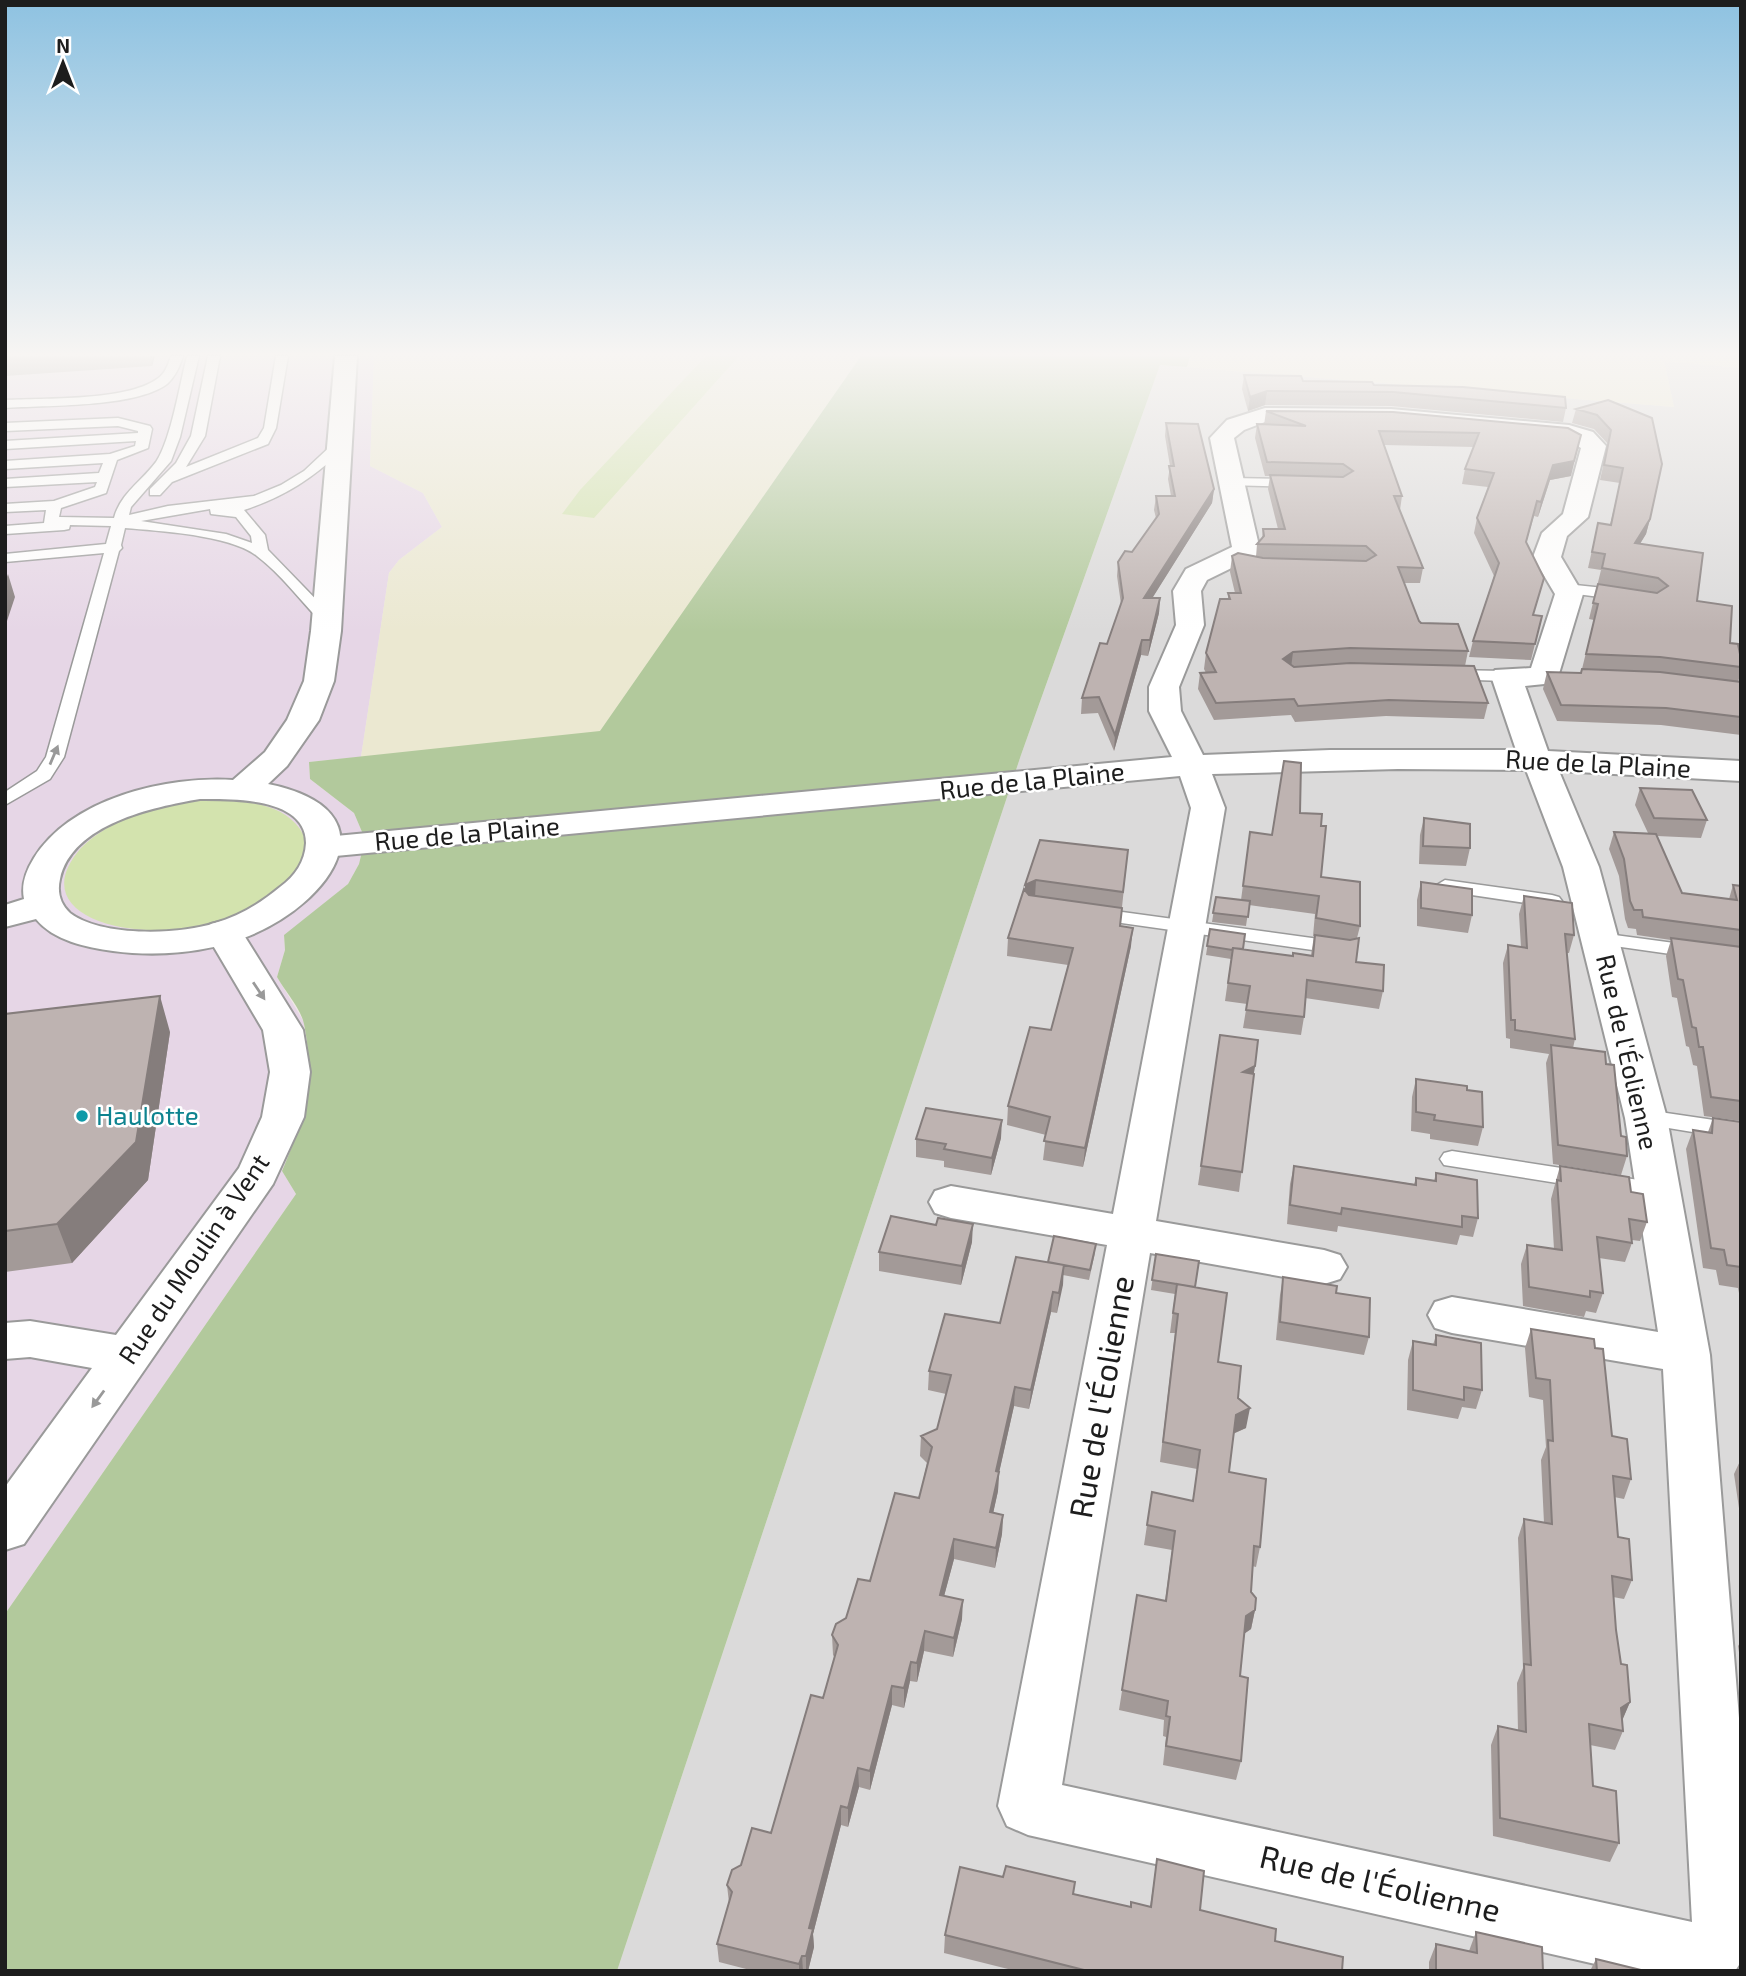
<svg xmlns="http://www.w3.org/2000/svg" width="1746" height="1976" font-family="'Exo 2',sans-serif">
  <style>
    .residential { fill: #dbdada }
    .industrial { fill: #e6d6e6 }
    .farmland { fill: #ebe8d1 }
    .grass { fill: #d3e3ae }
    .forest { fill: #b2c99c }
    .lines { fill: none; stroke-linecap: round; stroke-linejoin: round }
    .service-casing { stroke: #9a9a9a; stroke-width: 3 }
    .minor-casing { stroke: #9a9a9a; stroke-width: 4 }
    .tertiary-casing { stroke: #9a9a9a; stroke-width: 4 }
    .service { fill: #fff; fill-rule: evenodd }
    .minor { fill: #fff; fill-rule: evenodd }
    .tertiary { fill: #fff; fill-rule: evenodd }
    .wall { fill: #a39a98 }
    .shaded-wall { fill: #857d7c }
    .building { fill: #beb3b1; stroke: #857d7c; stroke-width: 2 }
    .oneway { fill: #999 }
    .culture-dot { fill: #0f9aa8; stroke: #fff; stroke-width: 2.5 }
    .labels { text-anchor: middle; stroke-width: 5; stroke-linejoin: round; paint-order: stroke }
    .street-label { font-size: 26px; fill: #1d1d1d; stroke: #fff }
    .culture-label { font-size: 26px; fill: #0d838f; stroke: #fff; text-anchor: start }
    .near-street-label { font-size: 32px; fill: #1d1d1d; stroke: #fff }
  </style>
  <rect width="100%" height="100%" fill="#ede8e4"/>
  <path class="residential" d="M1664,361L1741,368V1971H617L1021,755L1160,365L1674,407Z"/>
  <path class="industrial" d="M5,356H374L370,466L423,493L442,527L399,560L389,573L361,757L309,762L310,779L354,813L365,839L359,864L348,884L284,936L285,950L277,977L304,1022L308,1080L299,1134L282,1171L296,1194L5,1614Z"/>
  <path class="farmland" d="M374,356H861L600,732L361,757L389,573L399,560L442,527L423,493L370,466Z
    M1190,356H1741V368L1664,361L1674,407L1187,367Z"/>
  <path class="grass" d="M706,356H739L594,518L562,514L580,490Z
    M202,800C235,800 280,800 300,829C311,845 304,859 295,873C234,964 0,940 81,848C113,816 160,806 202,800Z"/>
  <path class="forest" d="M861,356H1190L1187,367L1160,365L1021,755L617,1971H5V1614L296,1194L282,1171C302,1126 315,1074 304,1024C301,1009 285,991 277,977L285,950L284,935L348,884L359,864L365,839L354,813L310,779L309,762L600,731Z"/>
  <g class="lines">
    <g class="service-casing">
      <path id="service" d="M171,356H183C180,366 175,377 167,384C135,408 45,405 5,408V400C44,398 127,401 157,379C165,374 168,365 171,356Z
        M187,356H199L180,437L171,461L131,507L129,515L168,506L254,496L281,485L304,471L335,442H345V448C313,478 286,496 244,510L265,535L268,550L335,619L333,622H321C301,601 281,574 257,556C231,535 159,531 125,528L121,545L122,548L119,551L64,757L50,779L5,805V792L37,771L46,757L104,553L5,562V554L106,544L111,526L70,525L69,529L64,530L5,534V526L44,523L46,510L5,512V504L54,501L95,487L97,482L5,487V479L99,473L103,463L5,469V461L110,454L135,446L136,441L5,449V441L138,433V431L118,426L5,431V423L118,418L150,426L152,429L148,448L117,460L106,493L61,508L59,517L114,518C120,494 142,481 156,462C171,440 180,383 187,356ZM210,509L211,514L236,517L251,536L252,543L226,534L141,521Z
        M208,356H220L205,436L186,467L258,438L264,428L276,356H288L276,428L268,444L172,482L160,495H150V489L176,463L191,436Z
        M1231,478L1296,479L1303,483L1296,487L1226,485L1224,482Z
        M1566,584L1623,590L1631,595L1623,600L1561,592L1558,589L1561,586Z
        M1450,670L1506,671L1514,676L1506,681L1444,679L1442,675Z
        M1445,880L1552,895L1559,897L1562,901L1559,905L1552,907L1438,890L1435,886Z
        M1093,908L1341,942L1348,944L1351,948L1348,952L1341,954L1086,918L1083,914L1086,910Z
        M1600,933L1741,952V964L1593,943L1590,939L1593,935Z
        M1646,1110L1741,1124V1140L1638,1123L1635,1118L1638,1113Z
        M1452,1151L1658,1183L1666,1185L1670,1191L1666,1197L1658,1199L1444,1165L1440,1159L1444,1153Z"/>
    </g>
    <g class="minor-casing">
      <path id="minor" d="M1265,408L1391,409L1569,425L1593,432L1606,446L1588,517L1567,536L1561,557L1583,594L1558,677L1554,683L1525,686L1548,751L1741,761V781L1559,771L1599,867L1667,1118L1710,1355L1741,1743V1962L1735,1971H1626L1028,1835L1007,1826L998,1806L1107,1245L951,1218L935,1213L929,1202L935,1191L951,1186L1113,1214L1191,808L1180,776L325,857L313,854L308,847L313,840L325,837L1172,757L1149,711V687L1176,625L1173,591L1186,569L1232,547L1210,438L1227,420ZM1265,422L1391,423L1566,439L1581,448L1563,514L1542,533L1533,557L1555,594L1531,668L1495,670L1491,676L1516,750H1330L1203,755L1181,711L1179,687L1204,625L1201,591L1207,580L1256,556L1260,550L1234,438L1244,430ZM1398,769L1526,770L1563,867L1625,1118L1658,1332L1452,1297L1435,1302L1428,1315L1435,1328L1452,1333L1663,1369L1692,1922L1062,1785L1150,1253L1324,1284L1340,1279L1347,1267L1340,1255L1324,1250L1156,1221L1225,808L1212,774Z
        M224,921L237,924L303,1030L310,1072L304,1117L273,1184L24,1544L5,1550V1487L92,1368L30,1357L5,1359V1323L30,1321L116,1335L239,1168L262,1117L270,1072L263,1030L205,932L211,924Z"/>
    </g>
    <g class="tertiary-casing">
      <path id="tertiary" d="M335,356H357L341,631L334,681L319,720L287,766L268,784C396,810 332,902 249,936C207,953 157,957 113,951C86,947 54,941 36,919L5,927V905L24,899C21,884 26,871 34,858C72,798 166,776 233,780L265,752L287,720L304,681L311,631ZM200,799C232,799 306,797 306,843C305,862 295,876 280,887C261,903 239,916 215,923C179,935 102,937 70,913C60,904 57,892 60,879C72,824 153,807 200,799Z"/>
    </g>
    <use href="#service" class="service"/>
    <use href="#minor" class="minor"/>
    <use href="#tertiary" class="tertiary"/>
  </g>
  <path class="wall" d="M5,356H155L152,366L5,376Z
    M1244,375L1303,381L1374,385L1566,408L1563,422L1391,406L1265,405L1248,411L1242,389Z
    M1608,400L1650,519L1646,534L1640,544L1697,601L1730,643L1741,659V672L1738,682H1741V735L1661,725L1557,721L1543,689L1547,672L1581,673L1594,620L1589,619L1601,570L1588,568L1598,523L1610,525L1620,483L1600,480L1608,444L1594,429L1572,423L1576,409Z
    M1266,411L1568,428L1571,476L1550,480L1538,517L1534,516L1526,543L1534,615L1542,616L1531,660L1469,657L1473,641L1494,576L1474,533L1477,518L1488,487L1462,484L1465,469L1474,447L1384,445L1402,496L1400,510L1423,568L1420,583H1404L1419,621L1468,651L1465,666L1488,703L1484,719L1386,716L1295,722L1291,715L1214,720L1198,689L1200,673H1206L1204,669L1206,653L1228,599V593H1235L1230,572L1232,556L1256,557L1257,544L1262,539L1263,529H1278L1268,489L1270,476H1265L1255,438L1257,424L1264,425Z
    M1166,423L1214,489L1212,503L1152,598H1160L1159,613L1148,656L1141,655L1114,751L1098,713L1081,714L1082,698L1107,644L1121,604L1117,576L1118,562L1132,552L1156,518L1154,510L1156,496H1171L1168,479L1170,466L1165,436Z
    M1640,788L1707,820L1701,838L1657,836L1682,893L1729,899L1733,885L1741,886V1121L1704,1116L1697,1066L1693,1065L1689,1047L1686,1046L1677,998L1672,997L1666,956L1671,940L1637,935L1636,929L1628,928L1625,919L1619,876L1609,849L1614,832L1648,833L1635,805Z
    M1300,813L1321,826V877L1360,926L1357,938L1356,962L1383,991L1379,1009L1305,998L1304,1017L1301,1035L1243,1028L1247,1004L1225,1001L1231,959L1206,955L1210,929L1243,949L1293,956L1311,955L1314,936H1313L1315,914L1249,905L1246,926L1212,922L1216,897L1241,900L1250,832L1272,835Z
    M1424,818L1470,848L1466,866L1419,864L1420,835Z
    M1040,840L1128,850L1120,926L1131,946L1083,1167L1043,1160L1046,1135L1007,1125L1008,1106L1051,1030L1068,965L1007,956L1008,938L1025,890Z
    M1421,882L1472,915L1468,933L1417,926V900Z
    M1524,896L1574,935L1569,953H1567L1575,1039L1573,1048L1606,1064L1621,1136L1627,1156L1621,1175L1553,1164L1546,1063L1549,1054L1510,1048V1039L1506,1038L1503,963L1508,945L1521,947L1519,914Z
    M5,1014L170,1032L148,1180L72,1263L5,1272Z
    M1220,1035L1258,1040L1239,1192L1198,1185Z
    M1416,1079L1467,1090L1483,1127L1478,1146L1430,1139V1134L1411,1131L1412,1097Z
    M1713,1118L1741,1122V1303L1738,1288L1719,1285L1716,1270L1703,1268L1686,1149L1693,1130L1708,1132Z
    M1001,1138L991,1175L944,1167V1161L916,1157V1139Z
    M1294,1166L1414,1184L1416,1178L1434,1181L1436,1173L1478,1218L1473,1237L1460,1235L1457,1245L1338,1226L1337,1232L1287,1224L1290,1184Z
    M1560,1166L1631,1192L1647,1222L1640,1241L1632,1240V1243L1625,1262L1599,1258L1603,1293L1596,1313L1586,1311L1584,1317L1523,1306L1521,1264L1527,1245L1554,1249L1551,1199Z
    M936,1225L972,1242L961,1285L879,1271V1252Z
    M1095,1253L1089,1280L1063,1275L1057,1313L1051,1312L1029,1409L1014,1406L999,1472L998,1491L993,1513L1003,1515L1002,1534L995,1568L954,1559L944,1596L962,1619L953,1657L924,1651L917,1682L910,1681L904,1708L892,1705L870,1790L859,1787L848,1827L841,1825L813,1934L814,1947L808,1971H754L719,1962L717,1944L729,1903L727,1885L741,1865L771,1833L823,1698L835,1658L833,1655L832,1635L846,1618L870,1581L919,1498L927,1463L920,1456L921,1436L937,1429L946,1394L928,1390L929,1371L1000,1323L1048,1262Z
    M1156,1254L1195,1288L1218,1362L1238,1398L1246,1428L1233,1434L1229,1472L1260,1547L1256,1567L1252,1566L1251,1592L1255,1610L1251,1629L1244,1634L1240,1676L1241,1761L1236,1780L1163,1765L1166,1737L1163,1736L1164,1720L1119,1710L1137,1595L1165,1601L1172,1550L1144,1545L1152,1492L1193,1501L1197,1469L1160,1462L1175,1333H1170L1175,1294L1151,1290Z
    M1283,1277L1336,1293L1369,1337L1364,1355L1276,1340L1280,1295Z
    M1531,1329L1595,1348L1612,1436L1631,1479L1624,1499L1614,1497L1618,1537L1632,1580L1624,1599L1613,1597L1616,1630L1621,1664L1630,1702L1622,1720L1623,1731L1615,1750L1590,1745L1593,1786L1619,1843L1610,1862L1493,1836L1491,1745L1498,1726L1518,1731L1517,1683L1523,1668L1518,1538L1524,1519L1544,1523L1541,1460L1546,1447L1543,1400L1529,1397L1525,1348Z
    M1436,1335L1482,1390L1476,1409L1462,1407L1458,1419L1407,1410L1408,1360L1413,1341L1433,1345Z
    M1741,1459V1522L1734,1474Z
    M1741,1641V1665L1738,1646Z
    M1157,1859L1200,1910L1275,1941L1342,1971H1016L944,1953L945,1935L1003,1877L1131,1907V1902L1150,1907Z
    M1476,1932L1543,1971H1429V1962L1436,1944L1469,1951Z
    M1596,1959L1645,1971H1590Z"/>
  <path class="shaded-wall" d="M150,356H155L152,366Z
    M1267,391L1265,405L1248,411L1250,397Z
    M1581,435L1571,476L1550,480L1538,517L1541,502L1553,465Z
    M1214,489L1212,503L1143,613L1144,598Z
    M1650,519L1646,534L1631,558L1635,543Z
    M8,574L15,597L5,627V582Z
    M1160,598L1159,613L1148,656L1150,640Z
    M1142,640L1141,655L1114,751L1115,735Z
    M1293,652L1291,668L1283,659Z
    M1036,880L1035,897L1024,903L1025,885Z
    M1133,928L1131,946L1083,1167L1085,1148Z
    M160,996L170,1032L148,1180L72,1263L57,1224Z
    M1255,1066L1252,1085L1243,1072Z
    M1002,1120L1001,1138L991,1175L992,1158Z
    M973,1224L972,1242L961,1285L962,1266Z
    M1064,1265L1063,1285L1057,1313L1059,1293Z
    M1053,1292L1051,1312L1029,1409L1031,1390Z
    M1015,1387L1014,1406L995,1491L996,1471Z
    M1250,1408L1246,1428L1232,1434L1236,1415Z
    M999,1472L998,1491L989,1532L990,1512Z
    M1003,1515L1002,1534L995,1568L996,1548Z
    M954,1539V1559L939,1615L940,1595Z
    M963,1600L962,1619L953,1657L954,1638Z
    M1255,1610L1251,1629L1242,1635L1246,1616Z
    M925,1631L924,1651L917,1682V1663Z
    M911,1662L910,1681L904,1708V1688Z
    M892,1686V1705L870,1790V1771Z
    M1630,1702L1622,1721L1621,1708Z
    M858,1768L859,1787L848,1827V1808Z
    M841,1806V1825L813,1934L814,1947L808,1971H806V1956L809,1928Z
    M802,1956L803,1971H799V1964Z"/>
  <path class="building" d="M1244,375L1301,376L1303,381L1372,382L1374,385L1463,387L1565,397L1566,408L1393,392L1267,391L1250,397Z
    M1608,400L1652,418L1662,464L1650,519L1635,543L1703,553L1697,601L1732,606L1730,643L1738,644L1741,659V667L1660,657L1586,654L1598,604L1593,603L1598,584L1657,593L1668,586L1658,578L1602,568L1605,554L1592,552L1598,523L1611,525L1623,468L1604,465L1611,430L1597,415L1576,409Z
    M1266,411L1393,412L1568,428L1581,435L1574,461L1553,465L1541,502L1537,501L1526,542L1544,578L1533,615L1542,616L1535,644L1473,641L1499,563L1477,518L1494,473L1465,469L1479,433L1379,431L1402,496H1394L1423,568L1398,567L1419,621L1421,623L1458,624L1468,651L1350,648L1293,652L1283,659L1294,667L1350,663L1474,666L1488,703L1389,700L1298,706L1294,699L1216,703L1200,673L1216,672L1206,653L1220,599H1230L1228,593H1241L1232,556L1238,553L1263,558L1366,561L1376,555L1366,546L1257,544L1264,536L1263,529H1285L1270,475L1343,477L1353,471L1343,464L1267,462L1257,424L1306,426Z
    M1166,423L1198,424L1214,489L1144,598H1160L1150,640H1142L1115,735L1099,697L1082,698L1100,643L1107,644L1123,598L1118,562L1125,551L1132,552L1159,514L1156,496H1175L1169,466H1174Z
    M1582,669L1660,672L1741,682V717L1666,708L1561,705L1547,672L1581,673Z
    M1284,761L1301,763L1300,813L1322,814L1321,826H1326L1321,877L1360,882V926L1316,918L1319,896L1243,886L1250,832L1272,835Z
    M1640,788L1692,790L1707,820L1654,818Z
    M1424,818L1470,824V848L1423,846Z
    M1614,832L1656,834L1682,893L1737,900L1733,885L1741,886V930L1643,917L1642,910H1634L1630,901L1624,859Z
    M1040,840L1128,850L1123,892L1036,880L1025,885Z
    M1421,882L1472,889V915L1421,908Z
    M1024,889L1029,895L1122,908L1120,926L1133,928L1085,1148L1044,1141L1050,1117L1008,1106L1030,1027L1051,1030L1073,948L1008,938Z
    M1524,896L1572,903L1574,935L1565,934L1575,1039L1515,1030V1020H1511L1508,945L1527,948Z
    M1216,897L1250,901L1248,917L1213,913Z
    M1210,929L1245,934L1243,949L1233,948L1232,950L1207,946Z
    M1315,935L1350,940L1359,938L1356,962L1384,965L1383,991L1307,980L1304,1017L1246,1010L1250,986L1228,983L1233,948L1293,956V953L1313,956Z
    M1671,938L1741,947V1101L1711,1097L1703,1047H1699L1696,1028L1692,1027L1683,980L1678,979Z
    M160,996L136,1142L57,1224L5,1231V1014Z
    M1220,1035L1258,1040L1255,1066L1243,1072L1254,1074L1242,1172L1201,1166Z
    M1551,1045L1605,1052L1606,1064L1614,1065L1621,1136L1626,1137L1627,1156L1558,1145Z
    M1416,1079L1467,1086V1090L1482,1092L1483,1127L1434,1120L1435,1115L1416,1112Z
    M926,1108L1002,1120L992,1158L944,1149L946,1144L916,1139Z
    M1713,1118L1741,1122V1267L1727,1265L1724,1250L1711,1248L1693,1130L1712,1133Z
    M1294,1166L1416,1185V1178L1436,1181V1173L1477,1180L1478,1218L1462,1216V1227L1342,1208L1341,1214L1290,1205Z
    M1560,1166L1629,1177L1631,1192L1643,1194L1647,1222L1629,1219L1632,1243L1597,1237L1603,1293L1590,1291V1297L1529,1287L1527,1245L1562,1250L1557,1180L1561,1181Z
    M891,1216L936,1225L938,1218L973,1224L962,1266L879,1252Z
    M1054,1236L1096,1244L1090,1270L1048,1262Z
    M1156,1254L1199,1261L1195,1287L1152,1280Z
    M1016,1257L1064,1265L1059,1293L1053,1292L1031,1390L1015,1387L996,1471L999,1472L990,1512L1003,1515L996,1548L954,1539L940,1595L963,1600L954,1638L925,1631L917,1663L911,1662L904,1688L892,1686L870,1771L858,1768L848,1808L841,1806L809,1928L813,1929L806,1956H802L799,1964L717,1944L732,1892L727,1885L732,1870L741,1865L752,1828L771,1833L811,1695L823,1698L838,1645L832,1635L836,1624L846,1618L858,1579L870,1581L895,1493L919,1498L932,1447L921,1436L937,1429L951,1375L929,1371L945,1314L1000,1323Z
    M1283,1277L1337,1286L1336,1293L1370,1298L1369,1337L1280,1322Z
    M1177,1284L1227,1293L1218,1362L1241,1366L1238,1398L1250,1408L1236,1415L1229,1472L1266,1479L1260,1547L1254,1546L1251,1592L1256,1598L1255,1610L1246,1616L1240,1676L1248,1678L1241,1761L1166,1746L1170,1717L1166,1716L1168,1701L1122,1690L1137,1595L1166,1601L1175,1531L1147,1525L1152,1492L1193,1501L1200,1450L1163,1442L1178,1314L1173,1313Z
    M1531,1329L1594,1339L1595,1348L1603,1349L1612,1436L1627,1439L1631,1479L1613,1476L1618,1537L1629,1539L1632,1580L1612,1576L1616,1630L1621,1664L1627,1665L1630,1702L1621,1708L1623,1731L1589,1724L1593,1786L1616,1791L1619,1843L1500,1818L1498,1726L1526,1732L1524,1664L1531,1665L1524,1519L1552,1524L1548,1440L1553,1441L1550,1380L1536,1378Z
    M1436,1335L1481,1343L1482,1390L1464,1387V1400L1413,1390V1341L1436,1345Z
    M1157,1859L1204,1871L1200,1910L1276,1929L1275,1941L1343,1957L1342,1971H1088L945,1935L960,1867L1003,1877L1006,1866L1075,1882L1073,1894L1131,1907V1902L1151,1907Z
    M1476,1932L1542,1947L1543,1971H1436V1944L1477,1953Z
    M1596,1959L1645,1971H1597Z"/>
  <defs><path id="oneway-solid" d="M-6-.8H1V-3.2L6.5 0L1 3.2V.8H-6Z" transform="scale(1.75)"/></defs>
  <g class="oneway">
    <use href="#oneway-solid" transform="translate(54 755) rotate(-67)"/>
    <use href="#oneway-solid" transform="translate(259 991) rotate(56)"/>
    <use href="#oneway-solid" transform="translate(98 1399) rotate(126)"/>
  </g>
  <linearGradient id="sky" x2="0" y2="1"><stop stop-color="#8ec2e1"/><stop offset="0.56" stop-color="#f7f5f3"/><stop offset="1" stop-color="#f7f5f3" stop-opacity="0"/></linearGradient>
  <rect width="1746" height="632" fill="url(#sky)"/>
  <circle class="culture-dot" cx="82" cy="1116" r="7"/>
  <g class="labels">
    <g class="street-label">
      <text transform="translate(1598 764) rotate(3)" y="9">Rue de la Plaine</text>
      <text transform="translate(1032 781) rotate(-6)" y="9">Rue de la Plaine</text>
      <text transform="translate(467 834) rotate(-5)" y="9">Rue de la Plaine</text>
      <text transform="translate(1627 1052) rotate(77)" y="9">Rue de l'Éolienne</text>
      <text transform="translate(194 1259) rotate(-56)" y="9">Rue du Moulin à Vent</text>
    </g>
    <g class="culture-label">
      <text x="96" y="1125">Haulotte</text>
    </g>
    <g class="near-street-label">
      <text transform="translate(1102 1397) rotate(-80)" y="11">Rue de l'Éolienne</text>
      <text transform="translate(1380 1884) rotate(13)" y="11">Rue de l'Éolienne</text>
    </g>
  </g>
  <rect width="1746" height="1976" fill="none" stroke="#1d1d1d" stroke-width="14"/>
  <g transform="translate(63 63)" stroke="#ffffff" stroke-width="5" paint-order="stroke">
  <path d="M0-5L12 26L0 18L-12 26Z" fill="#1d1d1d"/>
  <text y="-10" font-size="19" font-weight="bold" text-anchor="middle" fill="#1d1d1d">N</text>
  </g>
</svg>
